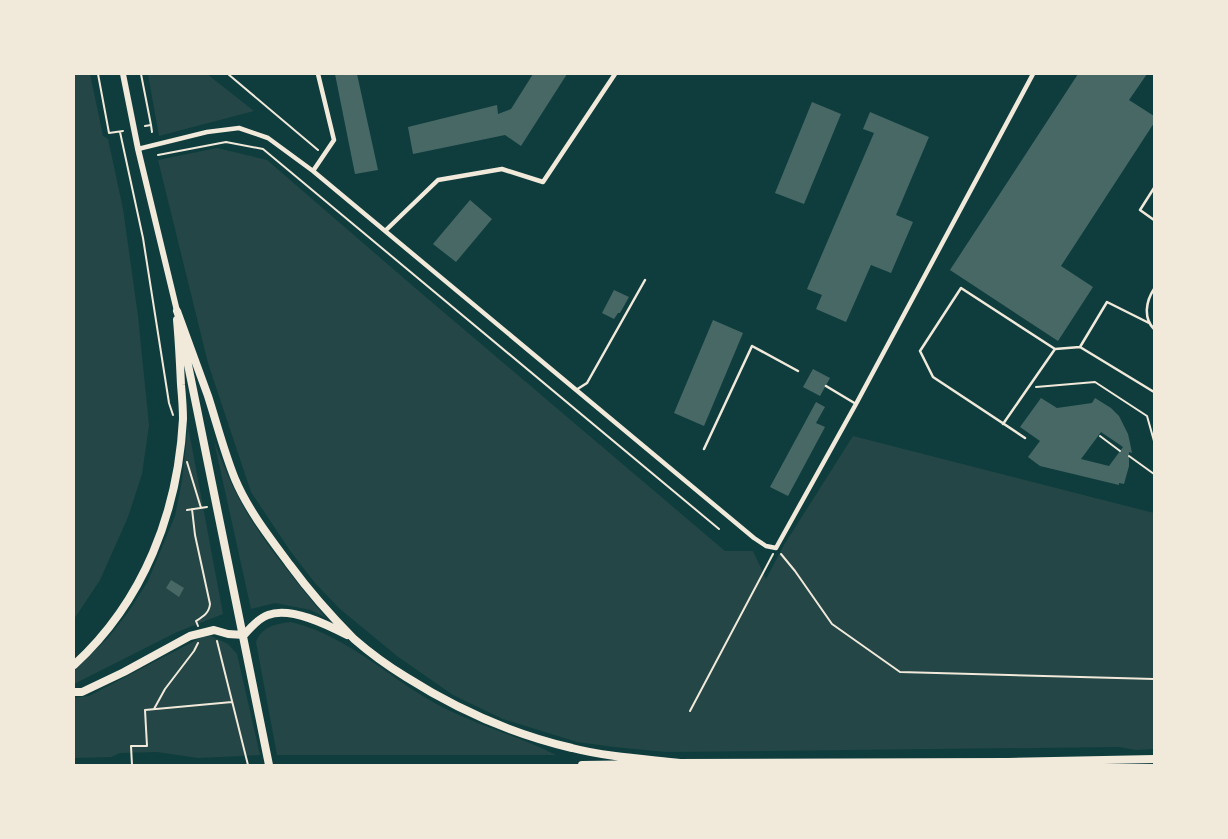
<svg xmlns="http://www.w3.org/2000/svg" width="1228" height="839" font-family="'DM Sans',sans-serif">
  <style>
    .green { fill: #244646 }
    .building { fill: #486865; fill-rule: evenodd }
    .lines { fill: none; stroke-linecap: round; stroke-linejoin: round }
    .path { stroke: #f1e9da; stroke-width: 2 }
    .service { stroke: #f1e9da; stroke-width: 2.5 }
    .minor { stroke: #f1e9da; stroke-width: 4.5 }
    .secondary { stroke: #f1e9da; stroke-width: 6 }
    .trunk { stroke: #f1e9da; stroke-width: 8 }
  </style>
  <rect width="100%" height="100%" fill="#0f3d3e"/>
  <path class="green" d="M74,74H90L103,136L108,139L123,209L138,316L149,425L142,474L128,517L100,580L74,619Z
    M148,74H207L254,111L159,136Z
    M217,148L267,160L414,287L725,551H753L766,579L784,545L853,436L1154,513V749L1136,750L1119,747L666,752L614,747L577,742L503,719L453,695L397,656L340,609L315,583L291,552L251,492L208,363L158,160Z
    M188,426L223,614L177,632L74,684V670L108,638L129,611L148,581L175,516L182,481Z
    M214,441C220,456 226,472 233,487C256,535 293,577 326,618L311,610L275,603L251,609Z
    M291,622C352,637 392,682 446,709C482,727 521,737 556,755H277L256,642C262,626 276,624 291,622Z
    M211,636L228,644L237,654L260,755L198,758L157,752L120,753L111,757L74,758V698L89,696L202,637Z"/>
  <path class="building" d="M335,74H357L378,170L355,174Z
    M533,74H567L521,146L505,135L413,154L408,127L497,105L498,114L511,109Z
    M1078,74H1147L1129,100L1154,116V123L1061,266L1093,287L1058,341L950,270Z
    M812,102L841,114L804,204L775,193Z
    M870,112L929,137L896,215L913,222L891,273L871,265L846,322L816,309L822,295L807,289L874,133L863,129Z
    M470,200L492,219L456,262L433,244Z
    M614,290L629,297L620,313H618L614,319L602,313Z
    M713,320L743,333L704,426L674,413Z
    M813,369L830,378L820,396L803,387Z
    M1041,398L1057,408L1092,403L1095,398L1111,408L1119,416L1128,434L1130,443L1132,453L1129,452V466L1124,484L1119,483V485L1040,466L1028,457L1040,441L1020,427ZM1101,432L1123,447L1109,466L1081,459Z
    M816,402L825,407L816,423L825,427L788,496L770,487Z
    M171,580L184,588L179,597L166,588Z"/>
  <g class="lines">
    <path class="path" d="M98,74L109,133L123,131
      M141,74L151,125
      M228,74L318,150
      M145,126L151,125L152,132
      M120,132L143,238L169,403L173,415
      M158,155L226,142L263,149L719,529
      M1036,387L1095,382L1147,416L1154,441
      M1100,436L1120,451
      M1129,456L1154,474
      M187,462L201,508
      M192,509L195,535L210,604C209,613 204,616 196,621L198,626
      M187,510L207,507
      M781,554L795,571L832,624L900,672L1154,679
      M217,641L248,765
      M154,709L165,689L194,651L198,643
      M690,711L773,554
      M132,765L131,746H147L145,710L232,702"/>
    <path class="service" d="M1154,188L1140,210L1154,220
      M1154,289C1146,301 1143,318 1154,329
      M1080,347L1154,392
      M826,386L856,404
      M576,390L587,383L645,280
      M1003,424L1055,349
      M1025,438L933,377L920,351L961,288L1055,349L1080,347L1107,302L1149,323
      M704,449L752,346L798,371"/>
    <path class="minor" d="M138,149L207,132L239,128L268,138L313,171L754,538L766,546L776,548L856,404L1033,74
      M313,171L334,140L318,74
      M385,231L438,180L502,169L543,182L615,74"/>
    <path class="secondary" d="M123,74L138,149L177,311"/>
    <path class="trunk" d="M177,311C187,339 198,368 208,396C217,424 224,452 235,479C248,510 270,538 290,565C309,591 331,616 354,639C370,653 388,666 406,677C458,710 512,734 572,748C607,757 644,759 680,763
      M183,340L269,765
      M74,665C144,601 178,512 183,419C183,408 182,396 181,385C180,363 179,342 177,320
      M74,692H82L124,672L190,636L214,630L228,634L244,635C250,628 259,618 268,615C290,606 328,625 347,635
      M676,763L1008,762L1154,759
      M582,765L650,764"/>
  </g>
  <rect width="1228" height="839" fill="none" stroke="#f1e9da" stroke-width="150"/>
</svg>
